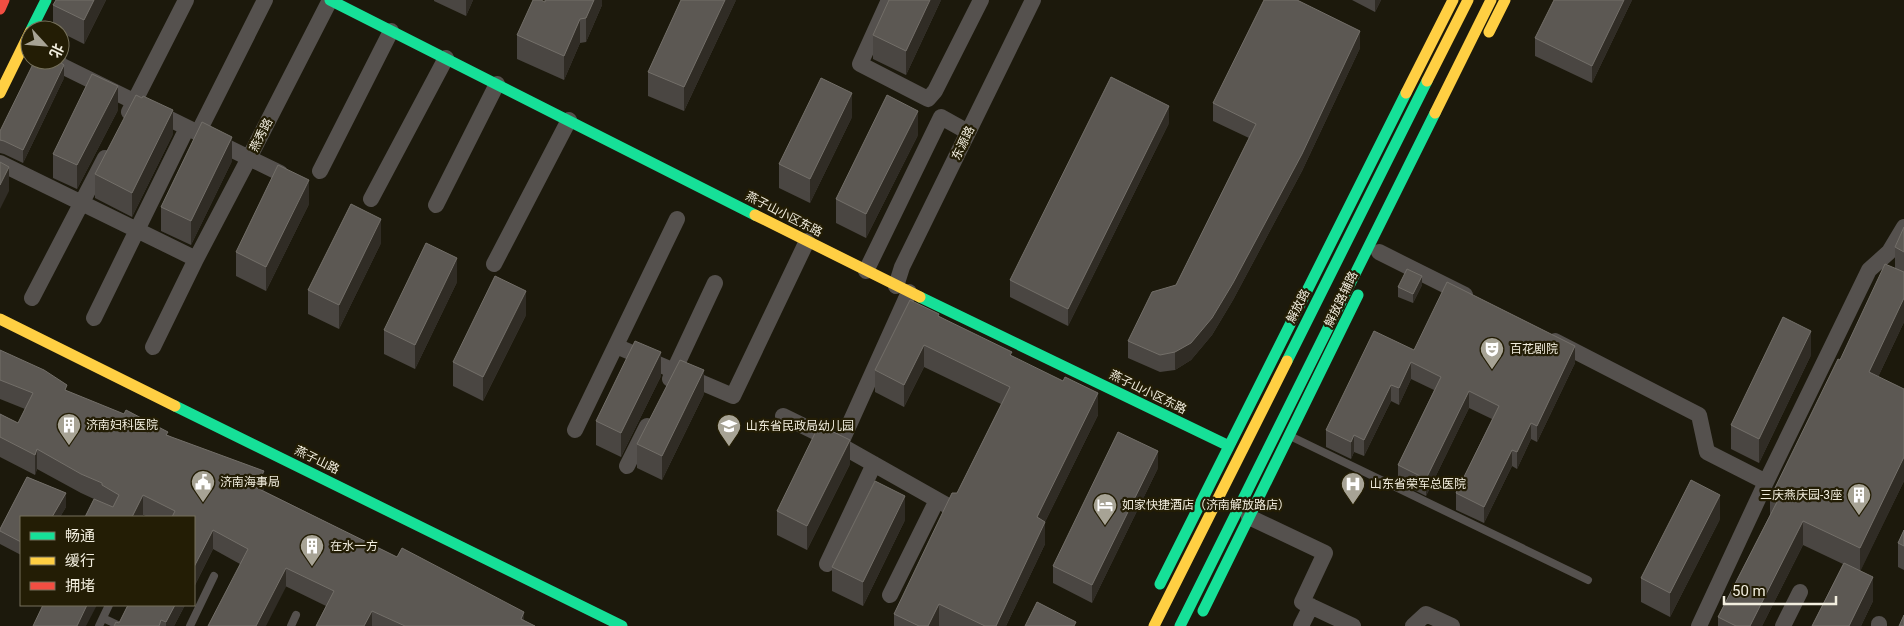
<svg xmlns="http://www.w3.org/2000/svg" width="1904" height="626" font-family="Roboto,'Noto Sans SC',sans-serif">
  <style>
    .lines { fill: none; stroke-linecap: round; stroke-linejoin: round }
    .lane { stroke: #55514e; stroke-width: 8 }
    .street { stroke: #55514e; stroke-width: 16 }
    .fast { stroke: #16e098; stroke-width: 11 }
    .slow { stroke: #ffcf43; stroke-width: 11 }
    .jam { stroke: #f24e42; stroke-width: 11 }
    .wall { fill: #4a4642 }
    .shaded-wall { fill: #302c25 }
    .building { fill: #5c5853; stroke: #736f69 }
    .labels { text-anchor: middle; stroke-width: 4.5; stroke-linejoin: round; paint-order: stroke }
    .street-label { font-size: 12px; fill: #f2eedf; stroke: #231d05 }
    .poi-label { font-size: 12px; fill: #f2eedf; stroke: #231d05; text-anchor: start }
  </style>
  <rect width="100%" height="100%" fill="#1c190c"/>
  <g class="lines">
    <path class="lane" d="M1290,436L1588,580
      M103,618L120,626
      M99,626L109,605
      M190,626L214,576
      M291,626L296,615"/>
    <path class="street" d="M889,0L860,64L928,99L935,91L981,0
      M58,60L60,65L249,158L330,0
      M129,112L186,0
      M198,133L265,0
      M0,163L196,259
      M320,171L391,31
      M371,199L446,58
      M436,205L497,84
      M1379,252L1465,295
      M494,264L569,120
      M866,271L941,117L968,132
      M896,286L902,267L1033,0
      M909,292L840,445L948,506
      M32,298L105,158
      M94,318L187,128
      M1555,341L1699,415L1707,452L1766,482L1869,270L1889,252L1904,227
      M616,346L733,396L807,241
      M153,347L196,259L249,158L280,173
      M670,379L715,283
      M783,416L834,441
      M575,430L677,219
      M627,466L647,426
      M1249,517L1325,553L1302,602L1353,626
      M827,564L874,464
      M890,595L937,500
      M1301,626L1311,606
      M1413,626L1426,614L1452,626
      M1699,626L1766,482
      M1783,626L1800,592
      M1879,626V624"/>
    <path class="fast" d="M330,0L755,215
      M31,30L46,0
      M920,297L1229,446
      M1287,361L1427,81
      M175,406L622,626
      M1160,584L1406,93
      M1203,611L1358,295
      M1180,626L1435,113"/>
    <path class="slow" d="M1489,32L1505,0
      M1427,81L1468,0
      M0,93L30,32
      M1406,93L1453,0
      M1435,113L1491,0
      M755,215L920,297
      M0,319L175,406
      M1154,626L1287,361"/>
    <path class="jam" d="M0,9L4,0"/>
  </g>
  <path class="wall" d="M56,0H106L84,44L60,32V30L53,29V5Z
    M434,0H473L466,16L434,1Z
    M602,0V5L586,42L580,43L564,80L517,59V35L545,2Z
    M736,0L684,111L648,96V72Z
    M941,0L906,75L873,59V35Z
    M1352,0H1381L1375,12Z
    M1632,0L1592,83L1535,56V38Z
    M1360,48L1302,171L1233,300L1212,335L1191,360L1175,370L1160,372L1128,358V341L1176,285L1249,138L1213,121V103Z
    M64,78L23,163L4,154L0,153V131Z
    M118,110L77,189L53,178V154Z
    M852,117L810,203L779,188V164Z
    M1169,123L1068,326L1010,297V280Z
    M173,134L132,217L95,198V174Z
    M918,135L866,238L836,223V199Z
    M232,161L191,245L161,231V207Z
    M309,204L266,291L236,276V252Z
    M1904,227V322L1878,377L1904,481L1860,571L1873,601L1861,626H1812L1843,564L1803,545L1762,626H1718V617L1770,515V498L1840,360L1895,268V247Z
    M381,243L339,329L308,314V290Z
    M457,282L415,369L384,354V330Z
    M1422,285L1413,303L1398,297V287Z
    M526,315L483,401L453,386V362Z
    M939,316L1012,356L1098,415L1045,522V544L1006,626H894V614L957,493L1001,404L924,367L904,407L875,392V370Z
    M0,350L67,391L168,435L264,491L535,626H316L326,606L240,564L213,549L194,587V517H148L143,515L142,517H85L94,499L81,493L37,469L35,475L0,457V414L18,423L25,409L0,399Z
    M1414,350L1575,363L1537,442L1531,439L1517,469L1512,466L1484,523L1456,510V493L1492,419L1469,408L1426,496L1398,482V465L1434,390L1411,379L1399,405L1391,401L1364,456L1354,452L1351,459L1326,447V430Z
    M1811,355L1759,463L1731,449V425Z
    M661,376L621,457L596,445V421Z
    M704,394L662,480L637,468V444Z
    M850,464L807,550L777,535V511Z
    M1158,468L1092,603L1053,583V566Z
    M27,477L66,493V507L60,517H21V555L0,544V529Z
    M1720,519L1670,617L1641,602V578Z
    M905,520L863,606L832,591V567Z
    M1904,530V570L1898,567V543Z
    M128,605H185L174,626H114L119,623Z"/>
  <path class="shaded-wall" d="M94,0H106L84,44V20Z
    M466,0H473L466,16Z
    M594,0H602V5L586,42V18Z
    M725,0H736L684,111V87Z
    M930,0H941L906,75V51Z
    M1375,0H1381L1375,12Z
    M1624,0H1632L1592,83V66Z
    M580,19V43L564,80V56Z
    M1360,31V48L1302,171L1233,300L1212,335L1191,360L1175,370V352Z
    M64,65V78L23,163V150Z
    M118,86V110L77,189V165Z
    M852,93V117L810,203V179Z
    M1169,106V123L1068,326V309Z
    M173,110V134L132,217V193Z
    M918,111V135L866,238V214Z
    M232,137V161L191,245V221Z
    M9,167V191L0,209V185Z
    M309,180V204L266,291V267Z
    M381,219V243L339,329V305Z
    M457,258V282L415,369V345Z
    M1422,276V285L1413,303V294Z
    M526,291V315L483,401V377Z
    M1904,298V322L1869,396V372Z
    M1811,331V355L1759,463V439Z
    M924,345V367L904,407V385Z
    M1575,346V363L1537,442V426Z
    M661,352V376L621,457V433Z
    M1411,362V379L1399,405V388Z
    M704,370V394L662,480V456Z
    M1391,385V401L1364,456V440Z
    M1469,391V408L1426,496V479Z
    M1098,393V415L1045,522V544L1006,626H996L1037,517Z
    M1531,423V439L1517,469V452Z
    M1354,435V452L1351,459V442Z
    M850,440V464L807,550V526Z
    M37,449V469L35,475V455Z
    M1512,450V466L1484,523V507Z
    M1158,451V468L1092,603V585Z
    M1904,457V481L1860,572V548Z
    M264,471V491L255,487Z
    M66,493V507L60,517H52Z
    M143,495V515L142,517H132Z
    M1720,495V519L1670,617V593Z
    M905,496V520L863,606V582Z
    M1803,521V545L1762,626H1750Z
    M213,530V549L194,587V567Z
    M286,568V587L266,626H256Z
    M1873,577V601L1861,626H1849Z
    M939,604V626H928Z
    M87,605H97L86,626H77Z
    M175,605H185L174,626H166V622Z
    M372,611V626H364Z
    M524,612V626L521,619Z"/>
  <path class="building" d="M56,0H94L84,20L53,5Z
    M533,0H541L545,2V0H594L586,18L580,19L564,56L517,35Z
    M681,0H725L684,87L648,72Z
    M889,0H930L906,51L873,35Z
    M1264,0H1297L1360,31L1302,154L1233,283L1212,318L1191,343L1175,352L1160,355L1128,341L1152,292L1176,285L1256,124L1213,103Z
    M1554,0H1624L1592,66L1535,38Z
    M35,60H57L64,65L23,150L4,141L0,140V131Z
    M92,74L118,86L77,165L53,154Z
    M1111,77L1169,106L1068,309L1010,280Z
    M821,78L852,93L810,179L779,164Z
    M136,95L142,98L143,96L173,110L132,193L95,174Z
    M887,95L918,111L866,214L836,199Z
    M202,122L232,137L191,221L161,207Z
    M0,162L9,167L0,185Z
    M278,165L309,180L266,267L236,252Z
    M351,204L381,219L339,305L308,290Z
    M1904,227V252L1895,247Z
    M426,243L457,258L415,345L384,330Z
    M1885,264L1904,272V298L1869,372L1904,389V457L1860,548L1803,521L1750,626H1736L1718,617L1777,502L1770,498L1838,359L1840,360Z
    M1407,269L1422,276L1413,294L1398,287Z
    M495,276L526,291L483,377L453,362Z
    M1447,282L1575,346L1537,426L1531,423L1517,452L1512,450L1484,507L1456,493L1499,406L1469,391L1426,479L1398,465L1441,377L1411,362L1399,388L1391,385L1364,440L1354,435L1351,442L1326,430L1374,331L1414,350Z
    M910,300L939,314L938,316L1012,352L1010,355L1063,381L1065,377L1098,393L1037,517L1045,522L996,626H985L939,604L928,626H919L894,614L952,493H957L1010,387L924,345L904,385L875,370Z
    M1783,317L1811,331L1759,439L1731,425Z
    M635,341L661,352L621,433L596,421Z
    M0,350L44,370L67,385L65,390L124,414L126,410L168,432L166,435L264,471L255,487L397,557L402,548L524,612L521,619L535,626H405L372,611L364,626H316L334,591L286,568L256,626H208L248,549L213,530L194,567V517H172L175,511L143,495L132,517H85L94,499L113,507L119,495L102,485V483L81,474L37,449L35,455L0,437V414L18,423L33,393L0,380Z
    M680,360L704,370L662,456L637,444Z
    M819,425L850,440L807,526L777,511Z
    M1118,432L1158,451L1092,585L1053,566Z
    M27,477L66,493L52,517H21V542L0,531V529Z
    M1691,480L1720,495L1670,593L1641,578Z
    M875,481L905,496L863,582L832,567Z
    M1904,530V546L1898,543Z
    M1844,563L1873,577L1849,626H1812Z
    M1037,602L1076,622L1074,626H1025Z
    M43,605H87L77,626H33Z
    M128,605H175L166,622L161,620L159,626H114L116,622L119,623Z
    M1904,615V626H1899Z"/>
  <defs>
    <g id="theatre-pin" transform="scale(1.25)"><path d="M0 17L-7.5 6A9.5 9.5 0 1 1 7.5 6Z" fill="#a7a395" stroke="#231d05"/><path d="M-5-5.5Q0-4 5-5.5V0Q5 5 0 6Q-5 5-5 0ZM-3.3-2.5H-1v1.5H-3.3ZM1-2.5H3.3v1.5H1ZM-2.8 1Q0 5.5 2.8 1Z" fill="#fff"/></g>
    <g id="building-pin" transform="scale(1.25)"><path d="M0 17L-7.5 6A9.5 9.5 0 1 1 7.5 6Z" fill="#a7a395" stroke="#231d05"/><path d="M-4-6H4V6H1V3H-1V6H-4ZM-2.5-4.3h1.7v1.8h-1.7ZM.8-4.3h1.7v1.8H.8ZM-2.5-1h1.7V.8h-1.7ZM.8-1h1.7V.8H.8Z" fill="#fff"/></g>
    <g id="school-pin" transform="scale(1.25)"><path d="M0 17L-7.5 6A9.5 9.5 0 1 1 7.5 6Z" fill="#a7a395" stroke="#231d05"/><path d="M0-5L7-2L0 1L-7-2ZM-4 1L0 2.5L4 1V4Q0 6-4 4Z" fill="#fff"/></g>
    <g id="civic-pin" transform="scale(1.25)"><path d="M0 17L-7.5 6A9.5 9.5 0 1 1 7.5 6Z" fill="#a7a395" stroke="#231d05"/><path d="M-.6-6.5H3V-4.5H.6V-3L4-1V1h2V6H-6V1h2V-1L-.6-3ZM-1.2 2.5V6h2.4V2.5Z" fill="#fff"/></g>
    <g id="hospital-pin" transform="scale(1.25)"><path d="M0 17L-7.5 6A9.5 9.5 0 1 1 7.5 6Z" fill="#a7a395" stroke="#231d05"/><path d="M-5-5h3v3.5h4V-5h3V5h-3V1.5h-4V5h-3Z" fill="#fff"/></g>
    <g id="hotel-pin" transform="scale(1.25)"><path d="M0 17L-7.5 6A9.5 9.5 0 1 1 7.5 6Z" fill="#a7a395" stroke="#231d05"/><path d="M-6-4.5h1.5V1H6V5H4.5V3h-9V5H-6ZM-4 0a1.8 1.8 0 1 1 3.6 0ZM.5 0V-2.5h3Q6-2.5 6 0Z" fill="#fff"/></g>
  </defs>
  <g fill-rule="evenodd">
    <use href="#theatre-pin" x="1492" y="349"/>
    <use href="#building-pin" x="69" y="425"/>
    <use href="#school-pin" x="729" y="426"/>
    <use href="#civic-pin" x="203" y="482"/>
    <use href="#hospital-pin" x="1353" y="484"/>
    <use href="#building-pin" x="1859" y="495"/>
    <use href="#hotel-pin" x="1105" y="505"/>
    <use href="#building-pin" x="312" y="546"/>
  </g>
  <g class="labels">
    <g class="street-label">
      <text transform="translate(261 135) rotate(-63)" y="4">燕秀路</text>
      <text transform="translate(963 143) rotate(-64)" y="4">东源路</text>
      <text transform="translate(784 214) rotate(27)" y="4">燕子山小区东路</text>
      <text transform="translate(1341 299) rotate(-64)" y="4">解放路辅路</text>
      <text transform="translate(1298 306) rotate(-63)" y="4">解放路</text>
      <text transform="translate(1148 392) rotate(26)" y="4">燕子山小区东路</text>
      <text transform="translate(317 460) rotate(26)" y="4">燕子山路</text>
    </g>
    <g class="poi-label">
      <text x="1510" y="353">百花剧院</text>
      <text x="86" y="429">济南妇科医院</text>
      <text x="746" y="430">山东省民政局幼儿园</text>
      <text x="220" y="486">济南海事局</text>
      <text x="1370" y="488">山东省荣军总医院</text>
      <text x="1842" y="499" text-anchor="end">三庆燕庆园-3座</text>
      <text x="1122" y="509">如家快捷酒店（济南解放路店）</text>
      <text x="330" y="550">在水一方</text>
    </g>
  </g>
  <rect x="20" y="516" width="175" height="90" fill="#231d05" stroke="#76715c"/>
  <rect x="30" y="532" width="25" height="8" fill="#16e098" stroke="#76715c"/>
  <text x="65" y="541" font-size="15" fill="#f2eedf">畅通</text>
  <rect x="30" y="557" width="25" height="8" fill="#ffcf43" stroke="#76715c"/>
  <text x="65" y="566" font-size="15" fill="#f2eedf">缓行</text>
  <rect x="30" y="582" width="25" height="8" fill="#f24e42" stroke="#76715c"/>
  <text x="65" y="591" font-size="15" fill="#f2eedf">拥堵</text>
  <g transform="translate(45 45) rotate(116)"><circle r="24" fill="#231d05" stroke="#76715c"/>
  <path d="M0-4L9 19L0 12L-9 19Z" fill="#a7a395"/>
  <text y="-8" font-size="14" font-weight="bold" text-anchor="middle" fill="#f2eedf">北</text>
  </g>
  <path d="M1724 596v8h112v-8" fill="none" stroke="#f2eedf" stroke-width="2.5"/>
  <text x="1732" y="596" font-size="15" fill="#f2eedf" stroke="#231d05" stroke-width="4" paint-order="stroke">50 m</text>
</svg>
